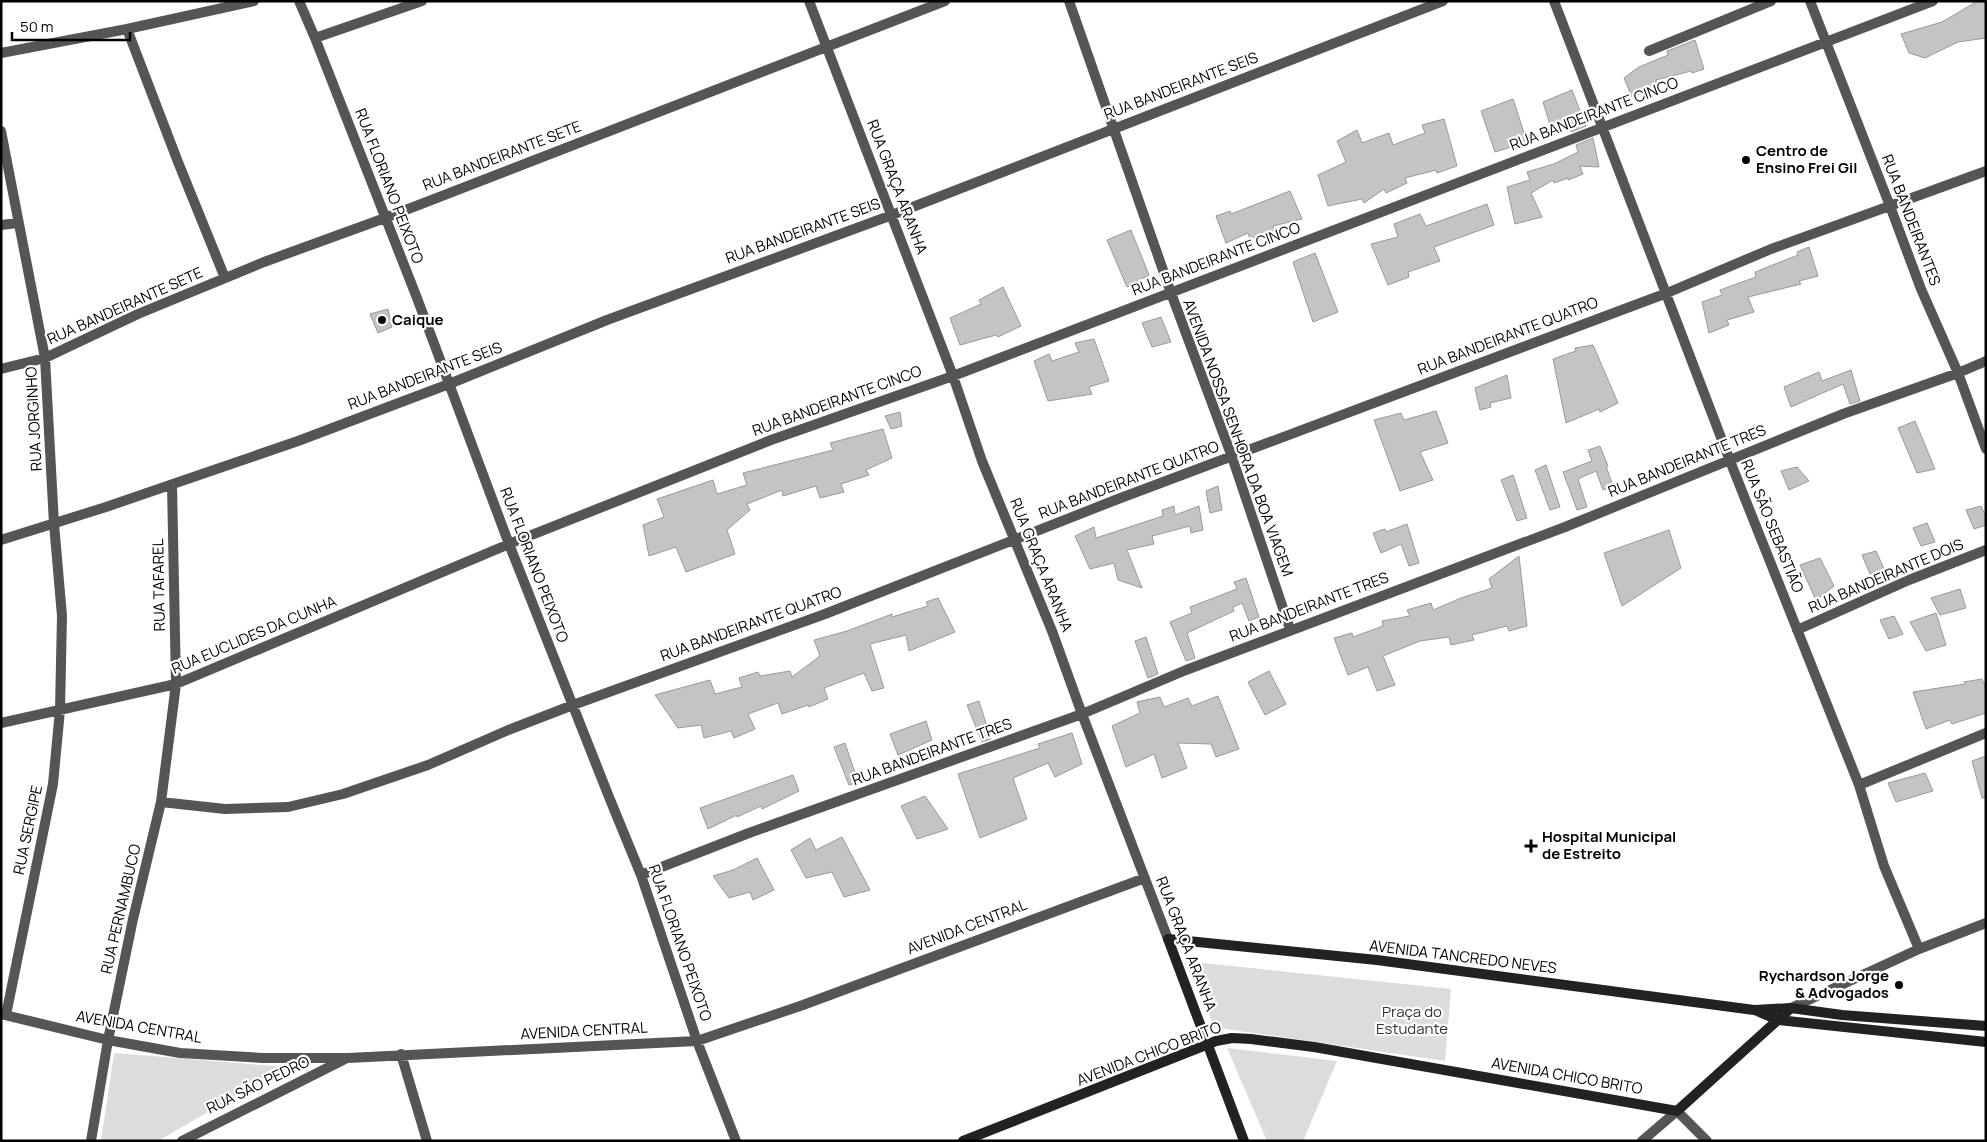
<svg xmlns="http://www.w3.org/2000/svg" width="1987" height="1142" font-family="Manrope,sans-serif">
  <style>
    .green { fill: #dcdcdc }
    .building { fill: #c4c4c4; stroke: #999 }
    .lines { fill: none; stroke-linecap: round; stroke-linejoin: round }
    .minor { stroke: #555; stroke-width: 10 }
    .secondary { stroke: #222; stroke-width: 10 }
    .poi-dot { fill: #000; stroke: #fff; stroke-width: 2 }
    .labels { text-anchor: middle; stroke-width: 4.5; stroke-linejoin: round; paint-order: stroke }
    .street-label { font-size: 15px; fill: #000; stroke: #fff }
    .poi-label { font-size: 15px; font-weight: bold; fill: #000; stroke: #fff; text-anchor: start }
    .park-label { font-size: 15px; fill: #333; stroke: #fff }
  </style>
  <rect width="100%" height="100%" fill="#fff"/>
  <path class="green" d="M1194,962L1451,989L1445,1061L1213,1027Z
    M1227,1048L1337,1061L1303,1141H1267Z
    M114,1053L286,1067L158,1141H101Z"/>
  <path class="building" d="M1986,1V38L1958,42L1925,58L1909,53L1901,34L1942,22L1976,2Z
    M1695,40L1704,69L1692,73L1691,71L1656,80L1657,86L1632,97L1624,78L1639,67L1668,55L1667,51Z
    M1572,90L1586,126L1571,132L1569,126L1552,131L1543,102Z
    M1513,99L1527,142L1495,152L1481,111Z
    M1444,119L1457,166L1437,173L1436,170L1405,178L1407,183L1386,193L1384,189L1364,203L1362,199L1328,206L1318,175L1346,162L1337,141L1357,130L1362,143L1389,133L1393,145L1425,133L1422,125Z
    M1593,138L1599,167L1580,166L1583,174L1568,180V178L1554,183L1553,180L1531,193L1542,217L1515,224L1507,187L1530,180L1527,172L1554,164L1578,152L1576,145Z
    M1290,191L1302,219L1273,226L1275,231L1250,239L1248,233L1226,243L1216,216L1230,211L1231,214Z
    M1487,204L1494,225L1434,247L1440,261L1408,272L1409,277L1388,285L1371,244L1398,237L1394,224L1420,214L1426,226Z
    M1131,230L1149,275L1127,287L1107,240Z
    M1809,247L1818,276L1799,281L1801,284L1748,297L1754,312L1727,320L1729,325L1709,333L1702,302L1722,295L1720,290L1756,277L1755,272L1798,255L1797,252Z
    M1315,253L1338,312L1313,322L1293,262Z
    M1003,287L1021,326L998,337L996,335L960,345L950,318L981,304L979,300Z
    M388,309L392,327L378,333L370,314Z
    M1161,317L1171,342L1152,347L1142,323Z
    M1094,339L1109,381L1089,387L1092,394L1048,401L1034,361L1049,354L1052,361L1079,352L1075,343Z
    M1593,345L1618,403L1600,412L1599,409L1566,423L1553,359L1576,351L1575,348Z
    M1851,370L1860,401L1850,404L1843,384L1791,407L1784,387L1819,372L1822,381Z
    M1507,375L1511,398L1490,403L1491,407L1480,410L1475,388Z
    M1436,411L1448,443L1420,452L1433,480L1400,491L1374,420L1401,413L1404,420Z
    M900,412L902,426L891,429L885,416Z
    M1915,421L1935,469L1917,473L1898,428Z
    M883,429L892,458L866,470L869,475L841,484L844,492L820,498L816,486L783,496L782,490L747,504L750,510L727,530L735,554L686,572L676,547L649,556L643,525L664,517L657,499L713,480L717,494L747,485L743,473L833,450L830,443Z
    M1600,446L1608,466H1606L1613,486L1603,490L1596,471L1578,479L1587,507L1577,510L1563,472L1592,461L1588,450Z
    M1546,465L1560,507L1550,510L1535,470Z
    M1797,467L1809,481L1789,490L1781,471Z
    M1513,475L1527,518L1517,521L1501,480Z
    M1218,486L1222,510L1210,513L1206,491Z
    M1174,506L1175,515L1199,506L1203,530L1191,533L1190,526L1152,536L1154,544L1127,550L1142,588L1118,580L1114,563L1090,569L1075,536L1094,527L1096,538L1163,516L1162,510Z
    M1981,506L1986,517V525L1974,529L1966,510Z
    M1927,523L1935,542L1921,546L1913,528Z
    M1407,524L1419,563L1409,566L1401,544L1381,553L1373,533L1385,529L1386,532Z
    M1669,530L1681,568L1622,606L1604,553Z
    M1876,551L1884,569L1870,574L1862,555Z
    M1519,556L1527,626L1509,631L1507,626L1472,635L1474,640L1451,645L1449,637L1420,641L1383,656L1395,685L1377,691L1368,667L1348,675L1334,638L1352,633L1353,637L1383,626L1382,621L1410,616L1407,610L1431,603L1433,610L1461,598L1492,588L1489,579Z
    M1820,558L1834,586L1816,600L1800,565Z
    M1246,578L1259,617L1249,621L1242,603L1233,607L1234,611L1187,633L1195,658L1186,661L1170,622L1192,613L1190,607L1237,589L1234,582Z
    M1960,589L1966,608L1940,615L1931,598Z
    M938,598L955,632L909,651L906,635L870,644L884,688L872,691L864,673L824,688L828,699L809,707L808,705L782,714L778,703L748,714L755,729L734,738L731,731L704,738L701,725L678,728L655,695L710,680L715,694L742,687L739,678L758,672L760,676L790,671L792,677L820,656L814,640L847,631L892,614V617L928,606L926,602Z
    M1936,613L1946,645L1926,651L1910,622Z
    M1894,616L1903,634L1889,639L1880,620Z
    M1146,637L1158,674L1148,678L1135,641Z
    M1269,671L1286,704L1265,715L1248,682Z
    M1982,679L1986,688V713L1952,724L1950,720L1926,729L1913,692L1965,684L1964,682Z
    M1218,696L1239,749L1216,757L1211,744L1178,743L1187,768L1162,778L1154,754L1126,767L1112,726L1140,713L1137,702L1160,697L1164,707L1188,698L1192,706Z
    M979,701L991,739L982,742L967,705Z
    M926,721L932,740L898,755L890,734Z
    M1072,733L1082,764L1055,777L1048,763L1013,778L1027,819L980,838L958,774L1040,748L1038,744Z
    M845,743L858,782L849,785L834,747Z
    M1986,756V798H1982L1972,761Z
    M1925,773L1933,791L1896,802L1888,783Z
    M793,775L799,791L762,809L761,806L737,817V815L708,829L700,808Z
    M925,796L948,829L917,839L901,806Z
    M842,837L870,890L844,897L832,872L806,878L791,850L810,838L816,850Z
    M757,858L774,890L753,900L750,892L729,898L713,876L733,870Z"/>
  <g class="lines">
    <path class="minor" d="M299,1L315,38L417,298L509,544L609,797L641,875L697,1041L736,1141
      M809,1L953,376L982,461L1052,631L1082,714L1168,939
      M1069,1L1171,293L1232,457L1290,629
      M1554,1L1730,461L1859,785L1884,866L1919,949
      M1810,1L1890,206L1921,289L1958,373L1986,449
      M127,29L178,162L225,278
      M315,38L422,1
      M1649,51L1771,1
      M1,53L127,29L254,1
      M1,131L45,358L54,524L62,616L60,710L53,784L6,1015
      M1,225L18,223
      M1,369L45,358L138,314L264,262L385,218L945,1
      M1,540L106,507L298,441L449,384L607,320L892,215L1443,1
      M1797,630L1909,580L1986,550
      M1,723L176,684L509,544L771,440L953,376L1933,1
      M1859,785L1986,733
      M161,802L225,809L288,807L343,794L428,765L506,731L573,705L825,614L1118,499L1667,293L1771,249L1986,171
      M641,875L749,833L1082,714L1186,670L1565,527L1843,414L1958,373L1986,361
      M1791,1008L1919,949L1986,923
      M1,1014L108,1040L180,1053L263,1058H348L697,1041L803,1005L1145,878
      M401,1054L427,1141
      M91,1141L108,1040L133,919L161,802L176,684L172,485
      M182,1141L345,1059
      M1642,1141L1677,1111L1707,1141"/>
    <path class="secondary" d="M1757,1011L1778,1020L1986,1042
      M963,1141L1216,1041L1232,1038L1251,1039L1314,1047L1677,1111L1791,1008
      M1244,1141L1168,939L1377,960L1754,1010L1791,1008L1842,1015L1986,1026"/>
  </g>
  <g class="poi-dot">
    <circle cx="1746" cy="160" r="5"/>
    <circle cx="382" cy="320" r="5"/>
    <path d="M1528.5 838.5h5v5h5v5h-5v5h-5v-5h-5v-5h5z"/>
    <circle cx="1899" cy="985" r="5"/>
  </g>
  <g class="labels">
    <g class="street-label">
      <text transform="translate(1181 86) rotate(-21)" y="5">RUA BANDEIRANTE SEIS</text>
      <text transform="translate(1594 114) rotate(-21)" y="5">RUA BANDEIRANTE CINCO</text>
      <text transform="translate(502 156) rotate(-21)" y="5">RUA BANDEIRANTE SETE</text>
      <text transform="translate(389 186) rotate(69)" y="5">RUA FLORIANO PEIXOTO</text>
      <text transform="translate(897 187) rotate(69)" y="5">RUA GRAÇA ARANHA</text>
      <text transform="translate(1911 220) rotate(69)" y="5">RUA BANDEIRANTES</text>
      <text transform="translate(803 231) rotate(-20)" y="5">RUA BANDEIRANTE SEIS</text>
      <text transform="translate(1216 259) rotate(-21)" y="5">RUA BANDEIRANTE CINCO</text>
      <text transform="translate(125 306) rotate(-24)" y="5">RUA BANDEIRANTE SETE</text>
      <text transform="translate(1508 336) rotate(-21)" y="5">RUA BANDEIRANTE QUATRO</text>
      <text transform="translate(425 376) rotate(-21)" y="5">RUA BANDEIRANTE SEIS</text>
      <text transform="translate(837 401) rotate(-20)" y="5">RUA BANDEIRANTE CINCO</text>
      <text transform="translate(34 419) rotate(-93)" y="5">RUA JORGINHO</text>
      <text transform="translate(1238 438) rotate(70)" y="5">AVENIDA NOSSA SENHORA DA BOA VIAGEM</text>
      <text transform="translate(1687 461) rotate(-22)" y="5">RUA BANDEIRANTE TRES</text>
      <text transform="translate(1129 480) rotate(-21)" y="5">RUA BANDEIRANTE QUATRO</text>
      <text transform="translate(1772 526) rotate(68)" y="5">RUA SÃO SEBASTIÃO</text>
      <text transform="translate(534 565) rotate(69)" y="5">RUA FLORIANO PEIXOTO</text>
      <text transform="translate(1041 565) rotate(68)" y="5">RUA GRAÇA ARANHA</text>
      <text transform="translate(1886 576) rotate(-23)" y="5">RUA BANDEIRANTE DOIS</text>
      <text transform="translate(159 585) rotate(-91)" y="5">RUA TAFAREL</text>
      <text transform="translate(1309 607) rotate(-21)" y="5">RUA BANDEIRANTE TRES</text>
      <text transform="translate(751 624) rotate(-20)" y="5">RUA BANDEIRANTE QUATRO</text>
      <text transform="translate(254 635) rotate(-23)" y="5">RUA EUCLIDES DA CUNHA</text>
      <text transform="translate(932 752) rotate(-20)" y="5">RUA BANDEIRANTE TRES</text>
      <text transform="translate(28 830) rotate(-78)" y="5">RUA SERGIPE</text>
      <text transform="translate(121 909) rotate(-77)" y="5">RUA PERNAMBUCO</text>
      <text transform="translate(967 927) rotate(-21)" y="5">AVENIDA CENTRAL</text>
      <text transform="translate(680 943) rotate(71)" y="5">RUA FLORIANO PEIXOTO</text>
      <text transform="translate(1186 944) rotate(69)" y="5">RUA GRAÇA ARANHA</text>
      <text transform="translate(1463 957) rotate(7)" y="5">AVENIDA TANCREDO NEVES</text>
      <text transform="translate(139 1027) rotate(10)" y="5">AVENIDA CENTRAL</text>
      <text transform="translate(584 1031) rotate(-3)" y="5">AVENIDA CENTRAL</text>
      <text transform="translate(1149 1054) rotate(-21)" y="5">AVENIDA CHICO BRITO</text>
      <text transform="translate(1567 1076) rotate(10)" y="5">AVENIDA CHICO BRITO</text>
      <text transform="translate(258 1085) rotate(-26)" y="5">RUA SÃO PEDRO</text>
    </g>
    <g class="poi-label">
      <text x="1756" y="156">Centro de<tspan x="1756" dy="17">Ensino Frei Gil</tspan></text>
      <text x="392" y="325">Caique</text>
      <text x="1542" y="842">Hospital Municipal<tspan x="1542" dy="17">de Estreito</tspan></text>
      <text x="1889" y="981" text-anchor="end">Rychardson Jorge<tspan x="1889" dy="17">&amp; Advogados</tspan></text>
    </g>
    <g class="park-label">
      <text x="1412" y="1017">Praça do<tspan x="1412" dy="17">Estudante</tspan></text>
    </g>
  </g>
  <rect width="1987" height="1142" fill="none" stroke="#000000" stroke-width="5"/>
  <path d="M12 32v8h118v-8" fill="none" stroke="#000000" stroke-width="2.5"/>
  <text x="20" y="32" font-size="15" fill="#000000" stroke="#ffffff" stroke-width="4" paint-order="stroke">50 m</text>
</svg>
